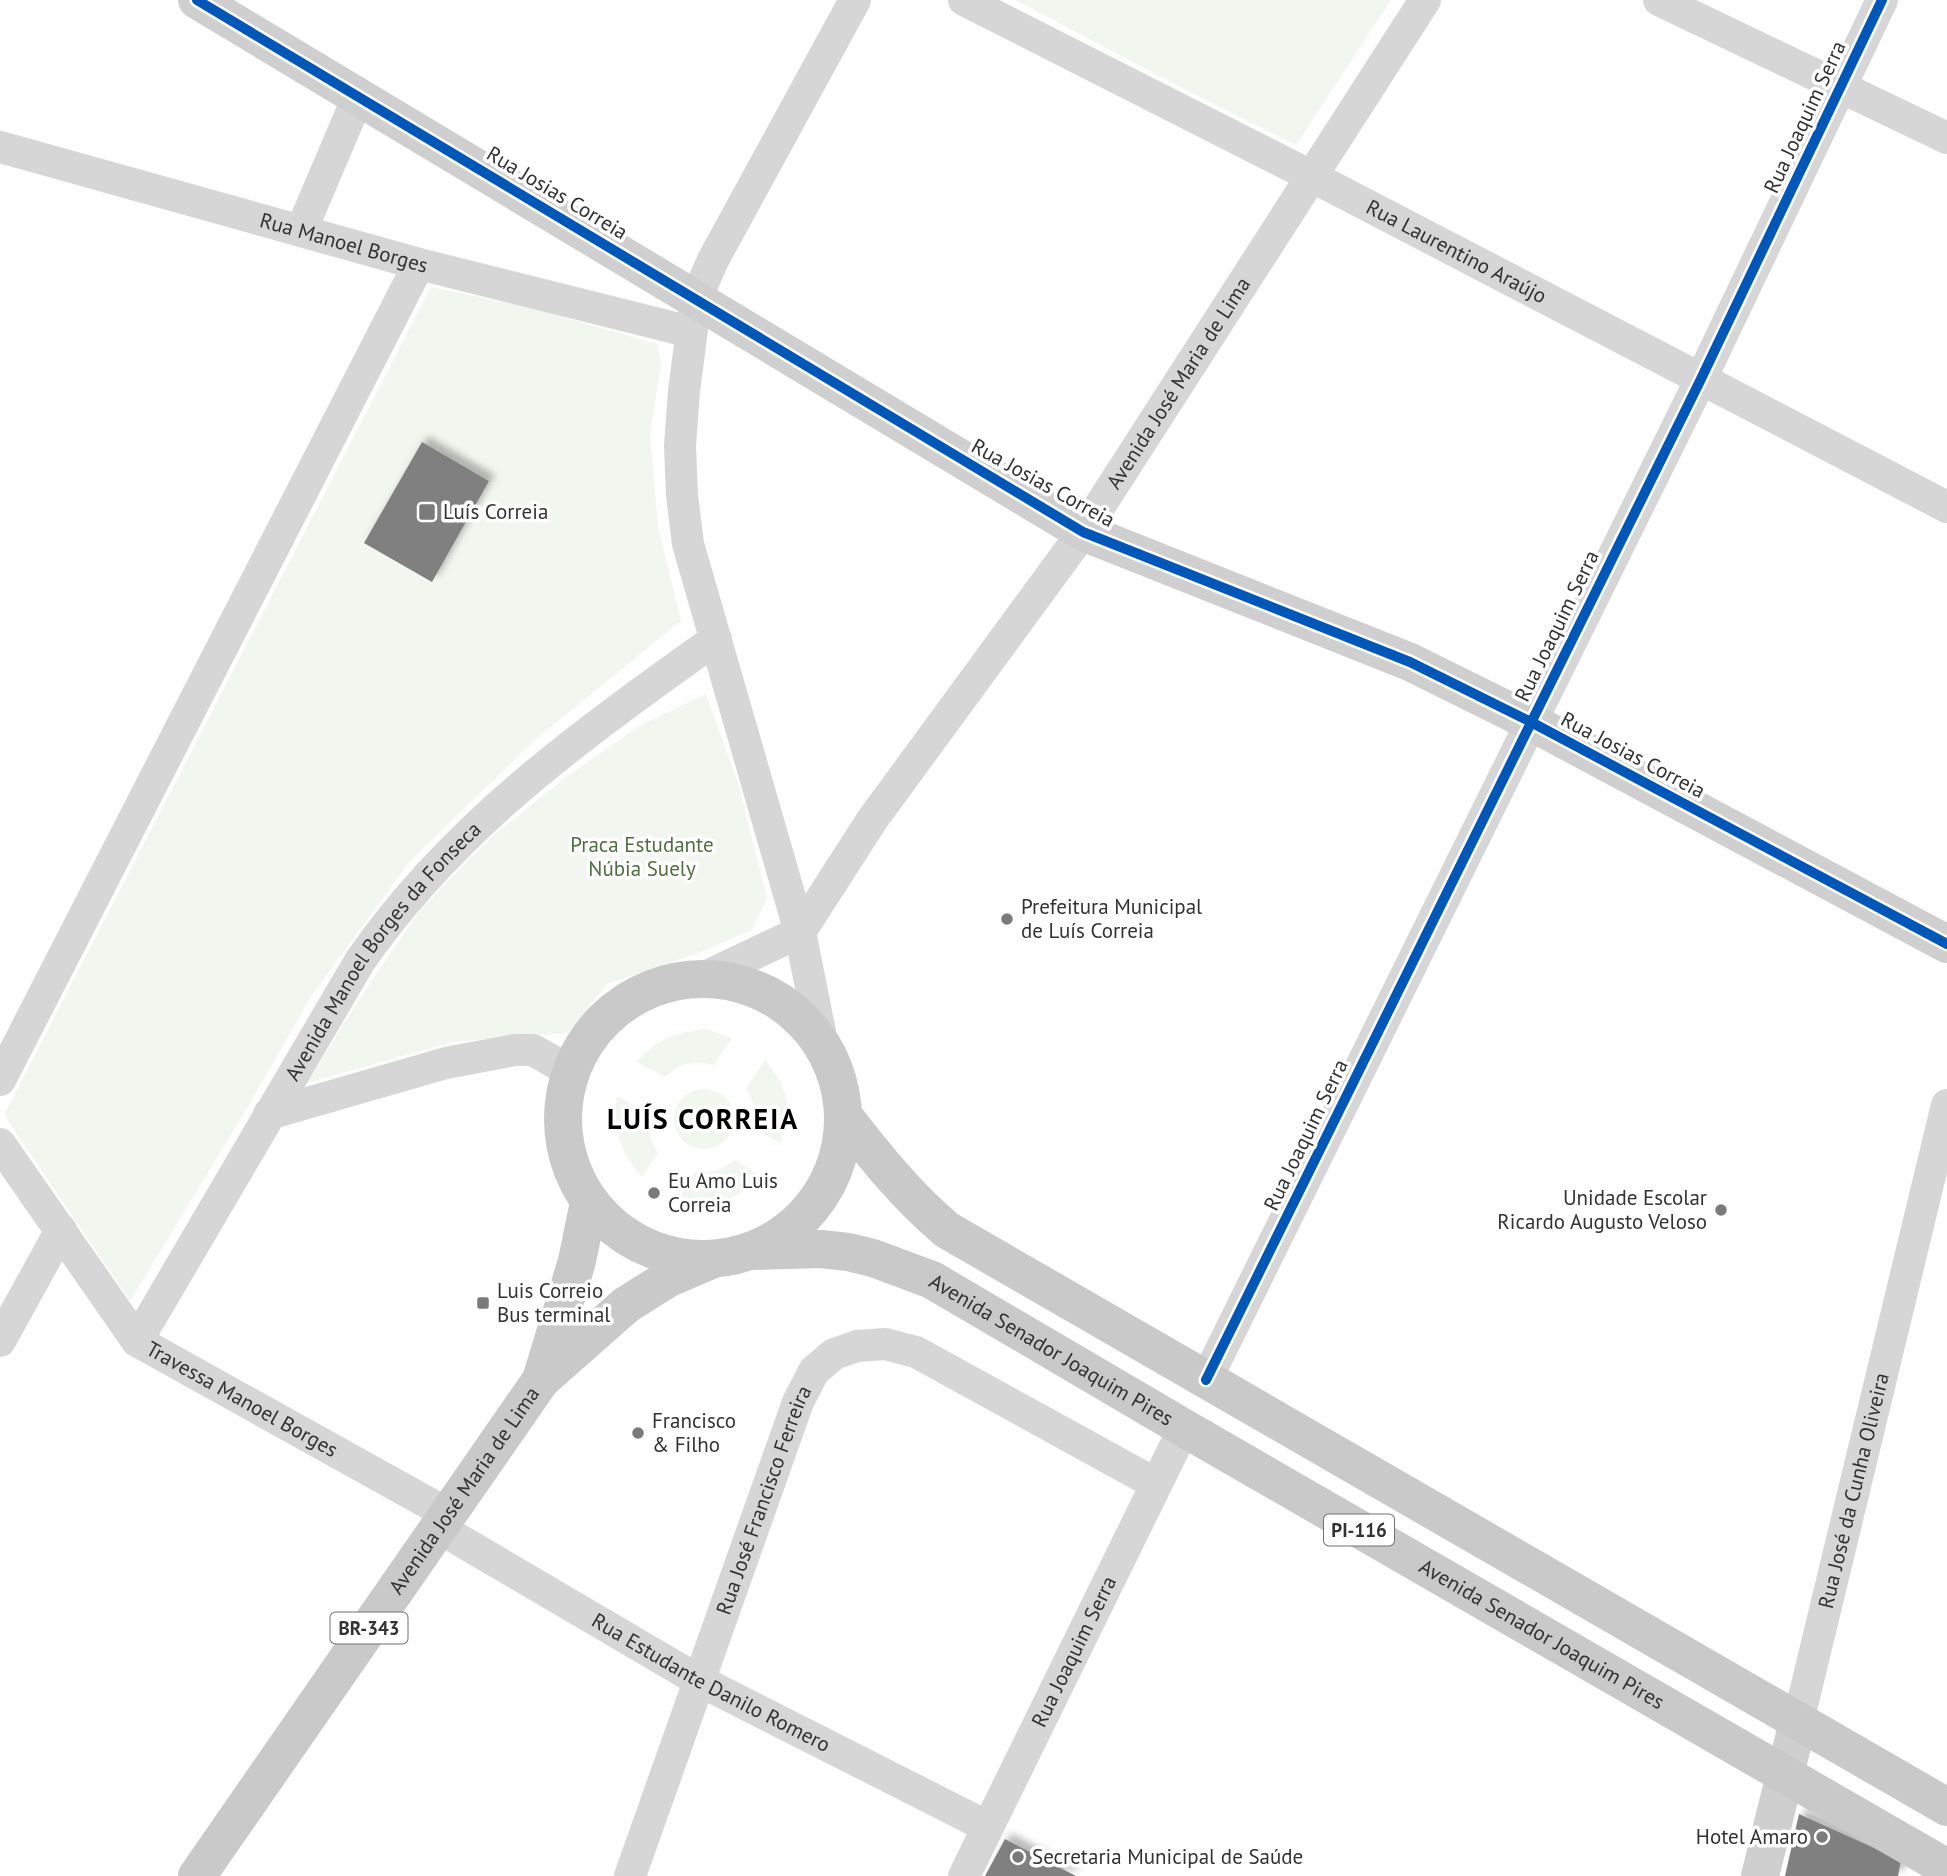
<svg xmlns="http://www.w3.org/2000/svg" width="1947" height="1876" font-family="'PT Sans',sans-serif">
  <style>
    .green { fill: #f1f6ee }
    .building { fill: #808080; filter: url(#shadow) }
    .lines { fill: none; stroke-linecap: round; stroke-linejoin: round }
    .street { stroke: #d6d6d6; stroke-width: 32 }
    .secondary { stroke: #cfcfcf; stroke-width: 38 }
    .primary { stroke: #c9c9c9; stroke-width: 38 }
    .cycleway-casing { stroke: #fff; stroke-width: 15 }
    .cycleway { stroke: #0057b8; stroke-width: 10 }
    .poi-dot { fill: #7a7a7a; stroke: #fff; stroke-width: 2.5 }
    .labels { text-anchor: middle; stroke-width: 7; stroke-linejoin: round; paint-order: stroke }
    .shield { fill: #fff; stroke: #707070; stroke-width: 2 }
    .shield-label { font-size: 19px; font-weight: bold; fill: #323232 }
    .street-label { font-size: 21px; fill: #323232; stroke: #fff }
    .poi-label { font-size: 21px; fill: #323232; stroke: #fff; text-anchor: start }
    .park-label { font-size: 21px; fill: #4d6f3d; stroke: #fff }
    .district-label { font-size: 28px; font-weight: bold; letter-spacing: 2px; fill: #000; stroke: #fff }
  </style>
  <defs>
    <filter id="shadow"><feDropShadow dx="6" dy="-6" stdDeviation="3.5" flood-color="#0004"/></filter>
  </defs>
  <rect width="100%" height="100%" fill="#fff"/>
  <path class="green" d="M1015,0H1391L1296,145L1176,85Z
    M431,287L532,308L657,344L661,364L650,435L658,527L681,621L537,738L410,861L312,995L241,1118L130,1301L4,1115Z
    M706,694L738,783L767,898L752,930L698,953L607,984L568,1033L452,1042L307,1083L362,995L421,909L489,839L570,774L641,725Z
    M706,1029L732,1038L714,1065C696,1060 678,1063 665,1077L637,1062C660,1037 674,1033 706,1029Z
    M765,1060C789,1089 793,1107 780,1143L755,1129C756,1113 755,1102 746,1089Z
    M674 1119a30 30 0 1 1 60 0a30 30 0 1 1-60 0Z
    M617,1096L650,1114C647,1130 649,1139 658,1153L642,1177C619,1150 613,1132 617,1096Z
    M736,1160L761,1177C735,1202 711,1207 677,1201L694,1173L717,1171Z"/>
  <path class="building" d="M422,442L489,481L432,582L364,543Z
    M1799,1814L1901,1860L1898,1876H1785Z
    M1005,1839L1076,1876H985Z"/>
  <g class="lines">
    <g class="street">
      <path id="s1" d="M964,0L1311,176L1947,507"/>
      <path d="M1659,0L1947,138"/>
      <path id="s2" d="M0,147L419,264L691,332"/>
      <path d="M301,231L358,97"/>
      <path id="s3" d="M800,932L872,820L1083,532L1425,0"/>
      <path d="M703,978L800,932"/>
      <path d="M823,1047L800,932L688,544L682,495L680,446L684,391L696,299L713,260L855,0"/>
      <path d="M0,1080L419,264"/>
      <path d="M269,1114L446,1063L515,1050H533L570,1071"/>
      <path id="s4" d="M0,1144L137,1341L448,1514"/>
      <path d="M0,1341L61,1230"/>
      <path id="s5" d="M137,1341L360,961C454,825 583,734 716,639"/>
      <path d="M1206,1380L1700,381L1882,0"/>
      <path id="s6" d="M439,1528L698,1680L988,1827"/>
      <path id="s7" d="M1798,1722L1947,1105"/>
      <path id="s8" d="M630,1876L798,1402L814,1371L834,1354L857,1346L885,1344L916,1352L1156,1484"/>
      <path id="s9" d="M964,1876L1184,1428"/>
    </g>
    <path class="secondary" d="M197,0L1083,532L1410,662L1531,722L1947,944
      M1760,1876L1798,1722"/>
    <g class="primary">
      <circle cx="703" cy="1119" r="140"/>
      <path d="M846,1119C877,1159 908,1197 947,1230L1947,1807"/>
      <path id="s10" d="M753,1251L821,1249L848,1252L873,1258L932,1280L1184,1428L1947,1868"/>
      <path d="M541,1380L577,1261L589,1202"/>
      <path id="s11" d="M197,1876L541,1380L626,1305L669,1278L711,1260"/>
    </g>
    <g class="cycleway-casing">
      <path id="cycleway" d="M197,0L1083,532L1410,662L1531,722L1947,944
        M1206,1380L1700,381L1882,0"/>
    </g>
    <use href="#cycleway" class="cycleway"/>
  </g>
  <g class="poi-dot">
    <rect x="418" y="503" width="18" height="18" rx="3.5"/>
    <circle cx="1007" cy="919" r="7"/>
    <circle cx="654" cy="1193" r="7"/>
    <circle cx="1721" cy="1210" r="7"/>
    <rect x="476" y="1296" width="14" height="14" rx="3.5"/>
    <circle cx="638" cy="1433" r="7"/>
    <circle cx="1822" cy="1837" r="7"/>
    <circle cx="1018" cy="1857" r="7"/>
  </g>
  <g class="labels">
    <g class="shield">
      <rect x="1324" y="1514.5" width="70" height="31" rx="5"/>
      <rect x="330.5" y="1612.5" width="77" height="31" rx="5"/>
    </g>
    <g class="shield-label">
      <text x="1359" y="1537">PI-116</text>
      <text x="369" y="1635">BR-343</text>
    </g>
    <g class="street-label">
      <text transform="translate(1805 117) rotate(-65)" y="7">Rua Joaquim Serra</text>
      <text transform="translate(557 193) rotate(31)" y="7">Rua Josias Correia</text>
      <text dy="7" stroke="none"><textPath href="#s2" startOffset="357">Rua Manoel Borges</textPath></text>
      <text dy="7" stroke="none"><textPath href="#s1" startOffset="553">Rua Laurentino Araújo</textPath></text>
      <text dy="7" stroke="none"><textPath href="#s3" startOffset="667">Avenida José Maria de Lima</textPath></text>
      <text transform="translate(1043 483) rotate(29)" y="7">Rua Josias Correia</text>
      <text transform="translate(1557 626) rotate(-64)" y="7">Rua Joaquim Serra</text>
      <text transform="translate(1633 755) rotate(28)" y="7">Rua Josias Correia</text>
      <text dy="7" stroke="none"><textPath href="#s5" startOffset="462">Avenida Manoel Borges da Fonseca</textPath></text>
      <text transform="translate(1306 1135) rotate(-64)" y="7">Rua Joaquim Serra</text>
      <text dy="7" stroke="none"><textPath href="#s10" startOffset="322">Avenida Senador Joaquim Pires</textPath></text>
      <text dy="7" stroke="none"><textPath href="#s4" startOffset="360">Travessa Manoel Borges</textPath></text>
      <text dy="7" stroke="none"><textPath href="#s11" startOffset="469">Avenida José Maria de Lima</textPath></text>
      <text dy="7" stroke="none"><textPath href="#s7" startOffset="238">Rua José da Cunha Oliveira</textPath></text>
      <text dy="7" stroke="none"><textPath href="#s8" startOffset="399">Rua José Francisco Ferreira</textPath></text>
      <text dy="7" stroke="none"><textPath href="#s10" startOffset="889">Avenida Senador Joaquim Pires</textPath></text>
      <text dy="7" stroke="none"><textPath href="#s9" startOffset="250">Rua Joaquim Serra</textPath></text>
      <text dy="7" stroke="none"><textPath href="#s6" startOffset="313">Rua Estudante Danilo Romero</textPath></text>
    </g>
    <g class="poi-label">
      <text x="443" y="519">Luís Correia</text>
      <text x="1021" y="914">Prefeitura Municipal<tspan x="1021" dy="24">de Luís Correia</tspan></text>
      <text x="668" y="1188">Eu Amo Luis<tspan x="668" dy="24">Correia</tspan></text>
      <text x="1707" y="1205" text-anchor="end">Unidade Escolar<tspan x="1707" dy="24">Ricardo Augusto Veloso</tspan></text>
      <text x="497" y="1298">Luis Correio<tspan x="497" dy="24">Bus terminal</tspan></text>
      <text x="652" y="1428">Francisco<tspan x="652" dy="24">&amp; Filho</tspan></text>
      <text x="1808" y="1844" text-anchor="end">Hotel Amaro</text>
      <text x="1032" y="1864">Secretaria Municipal de Saúde</text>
    </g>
    <g class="park-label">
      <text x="642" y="852">Praca Estudante<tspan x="642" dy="24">Núbia Suely</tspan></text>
    </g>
    <g class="district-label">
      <text x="703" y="1129">LUÍS CORREIA</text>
    </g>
  </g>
</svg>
